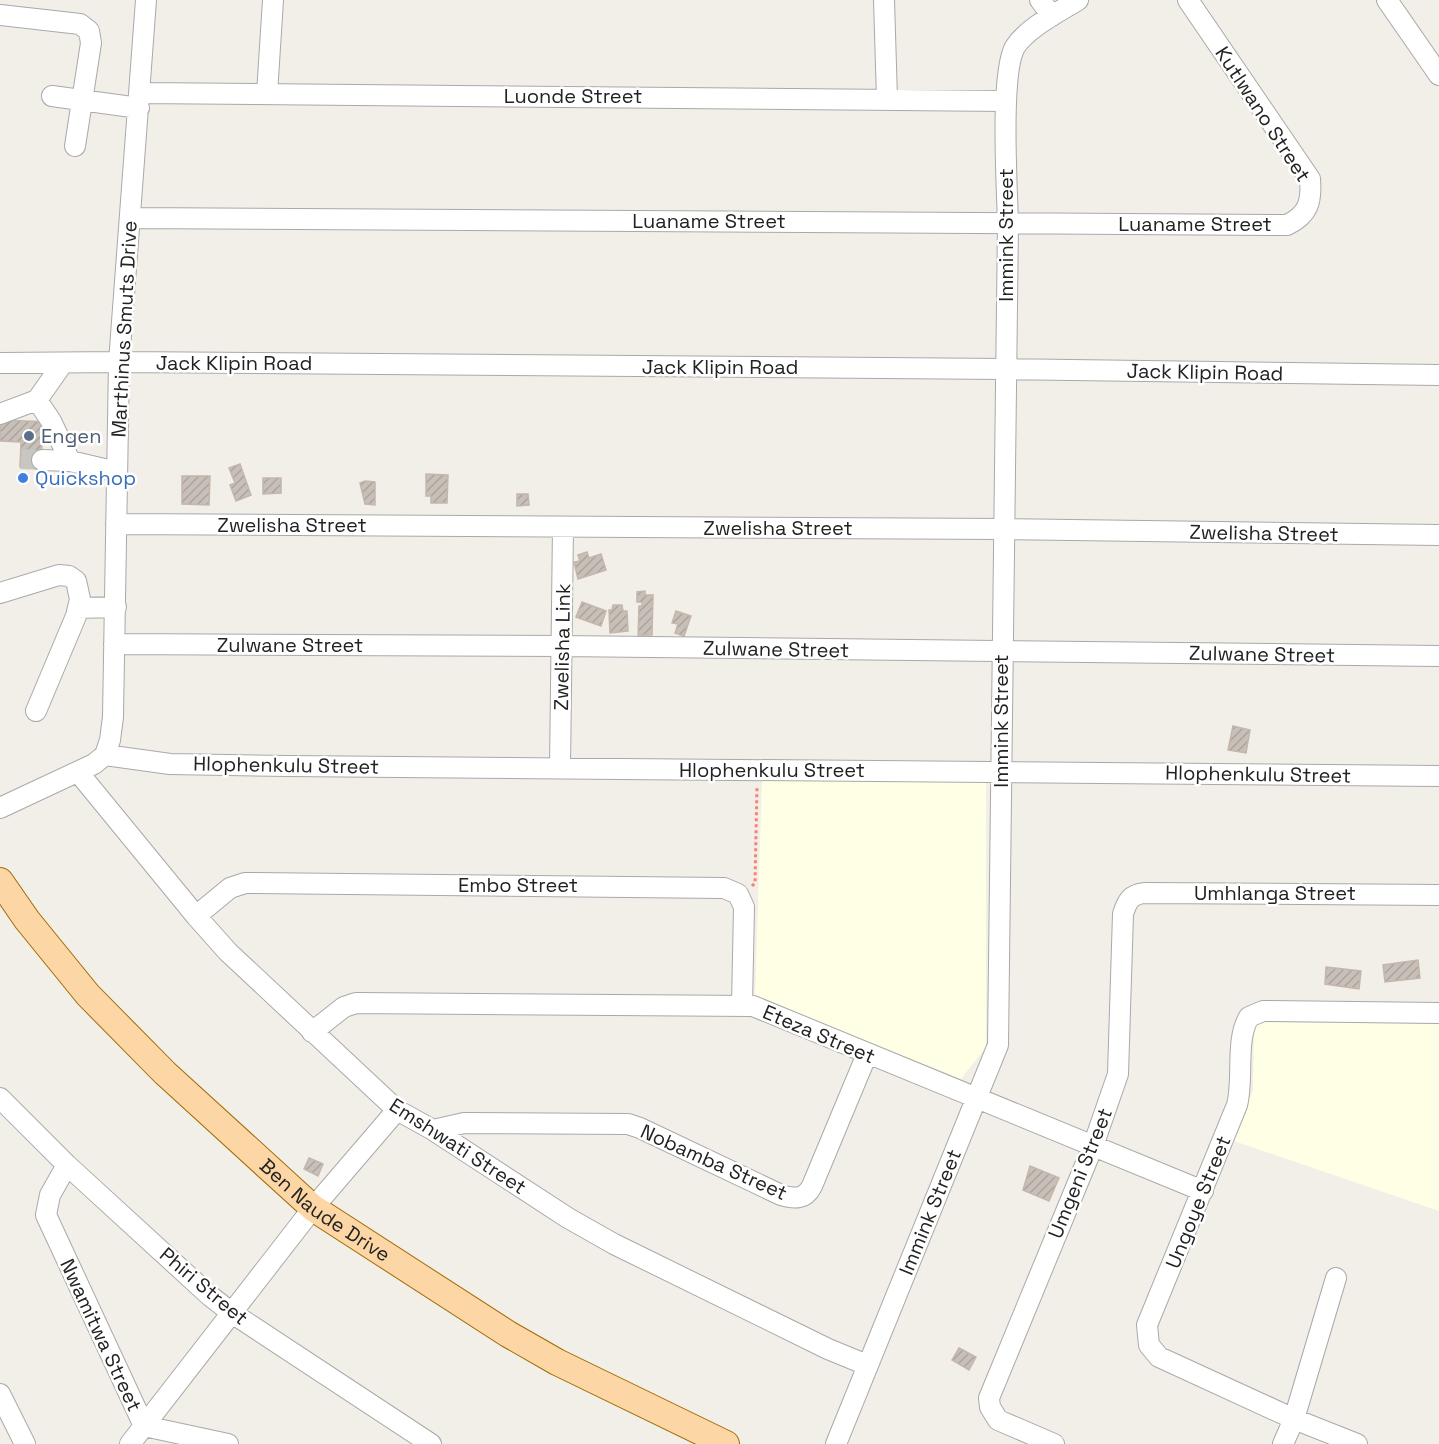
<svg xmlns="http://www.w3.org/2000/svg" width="1439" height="1444" font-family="'Space Grotesk',sans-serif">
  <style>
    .education { fill: #ffffe5 }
    .building { fill: url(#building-hatch); stroke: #c4b6ab; stroke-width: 1.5 }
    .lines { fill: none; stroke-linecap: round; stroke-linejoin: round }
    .minor-tunnel { stroke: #c8c6c1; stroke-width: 20; stroke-dasharray: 20 10; stroke-linecap: butt }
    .minor-casing { stroke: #a9a9a9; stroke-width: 22 }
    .major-casing { stroke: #a06b00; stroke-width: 28 }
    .path { stroke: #fa8072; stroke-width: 3; stroke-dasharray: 3 3; stroke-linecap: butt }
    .minor { stroke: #fff; stroke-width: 20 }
    .major { stroke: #fcd6a4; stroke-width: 26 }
    .service-dot { fill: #5c6f8a; stroke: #fff; stroke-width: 2 }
    .shop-dot { fill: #3f7fe0; stroke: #fff; stroke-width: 2 }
    .labels { text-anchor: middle; stroke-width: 5; stroke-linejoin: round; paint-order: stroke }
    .street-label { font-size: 20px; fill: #222; stroke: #fff }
    .service-label { font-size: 20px; fill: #4e5e75; stroke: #fff; text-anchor: start }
    .shop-label { font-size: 20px; fill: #366cbe; stroke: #fff; text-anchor: start }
  </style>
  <defs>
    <pattern id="building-hatch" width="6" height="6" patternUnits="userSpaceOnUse" patternTransform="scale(1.5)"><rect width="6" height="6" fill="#c7bfb8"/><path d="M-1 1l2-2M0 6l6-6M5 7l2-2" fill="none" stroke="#aba49e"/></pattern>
  </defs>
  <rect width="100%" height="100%" fill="#f2efe9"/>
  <path class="education" d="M986,780V1047L961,1079L755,996L762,781Z
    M1259,1022L1439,1024V1211L1234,1141L1253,1090L1254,1030Z"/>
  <path class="building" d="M0,420L50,422V443L42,442L41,467H20L21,442L0,441Z
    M240,464L251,495L236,501L230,485L235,483L229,468Z
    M426,474L448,475L447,503H431V496H426Z
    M182,476H210L209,505L182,504Z
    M263,478H281V493L263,494Z
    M365,481L375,482V505L365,504L360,483Z
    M517,494H528L529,505L517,506Z
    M587,552L589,558L601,554L606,570L578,579L574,562L580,561L578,555Z
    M645,591V595H653L652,635H642V638H638L639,606H642V602H637V592Z
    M582,602L606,611L601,626L576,617Z
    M613,605H622L623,611H627L628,631L610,633L609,610H612Z
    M676,611L691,616L684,636L675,633L678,624L672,623Z
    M1233,726L1250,730L1246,753L1228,750Z
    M1418,960L1420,978L1385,982L1383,965Z
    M1326,967L1361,971L1359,989L1325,984Z
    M309,1158L323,1164L318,1176L304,1169Z
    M1030,1166L1059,1178L1049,1201L1023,1190Z
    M959,1348L976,1357L969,1370L952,1360Z"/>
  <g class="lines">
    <path class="minor-tunnel" d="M21,459L42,460"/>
    <g class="minor-casing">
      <path id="minor" d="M884,0L887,99
        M1040,0L1052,16
        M1387,0L1439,75
        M0,15L80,24L89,31L91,43L75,146
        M140,93L1006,101
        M267,94L273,0
        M52,96L139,108
        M131,218L1287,225C1308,215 1312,202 1310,179L1188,0
        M0,363L119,362L1004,369L1439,375
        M37,400L51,421L70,461L117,472
        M0,414L37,400L63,363
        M42,460L70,461
        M116,524L1003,529L1439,535
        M0,593L59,575L69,576L76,581L80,599L76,616L36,711
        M78,608L116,607
        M114,644L561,646L1439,656
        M105,755L170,764L288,766L1439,776
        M560,768L563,527
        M78,772L196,916L228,952L397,1110L433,1130L568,1218L614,1244L828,1349L867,1365
        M0,808L94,764L105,755L110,740L113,717L119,362L146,0
        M196,916L230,888L245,883L724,888L738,894L744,907L742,1005
        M312,1032L344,1007L356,1003L753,1006L1203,1191
        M0,1098L67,1165L209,1295L232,1313L431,1444
        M433,1130L464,1123L628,1124L640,1128L781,1195C794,1199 805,1200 812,1186L867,1054
        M67,1165L50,1195L46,1215L144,1426L228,1444
        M0,1394L25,1444
        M130,1444L313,1208L397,1110
        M836,1444L998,1045L1008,223C1007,188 1000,73 1015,47C1027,28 1059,12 1078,0
        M1054,1444L998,1420L990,1407L989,1398L1093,1146L1118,1074L1123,914C1127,901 1131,894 1145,893L1439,895
        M1283,1444L1294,1419L1336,1278
        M1357,1444L1294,1419L1159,1357L1149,1345L1147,1325L1237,1105C1244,1078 1235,1040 1249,1017L1263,1011L1439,1013"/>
    </g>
    <g class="major-casing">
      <g id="major">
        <path id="s1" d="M0,881L27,920L88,995L165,1073L313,1208L508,1334L557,1362L726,1444"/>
      </g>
    </g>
    <path class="path" d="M752,886L755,883L757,786"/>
    <use href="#minor" class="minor"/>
    <use href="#major" class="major"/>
  </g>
  <circle class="service-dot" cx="29" cy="436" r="6"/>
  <circle class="shop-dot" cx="23" cy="478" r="6"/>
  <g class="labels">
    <g class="street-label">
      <text x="573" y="103">Luonde Street</text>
      <text transform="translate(1263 114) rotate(57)" y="7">Kutlwano Street</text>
      <text x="709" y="228">Luaname Street</text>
      <text x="1195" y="231">Luaname Street</text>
      <text transform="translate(1006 235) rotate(-90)" y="7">Immink Street</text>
      <text transform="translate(124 329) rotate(-87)" y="7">Marthinus Smuts Drive</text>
      <text x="234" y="370">Jack Klipin Road</text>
      <text x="720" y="374">Jack Klipin Road</text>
      <text transform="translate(1205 372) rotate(1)" y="7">Jack Klipin Road</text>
      <text x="292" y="532">Zwelisha Street</text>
      <text x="778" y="535">Zwelisha Street</text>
      <text transform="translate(1264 533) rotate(1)" y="7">Zwelisha Street</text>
      <text x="290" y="652">Zulwane Street</text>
      <text transform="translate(562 647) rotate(-89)" y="7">Zwelisha Link</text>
      <text transform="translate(776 649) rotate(1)" y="7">Zulwane Street</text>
      <text transform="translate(1262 654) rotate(1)" y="7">Zulwane Street</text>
      <text transform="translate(1001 721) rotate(-90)" y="7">Immink Street</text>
      <text transform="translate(286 765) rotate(1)" y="7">Hlophenkulu Street</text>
      <text x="772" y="777">Hlophenkulu Street</text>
      <text transform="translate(1258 774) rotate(1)" y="7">Hlophenkulu Street</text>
      <text x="518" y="892">Embo Street</text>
      <text x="1275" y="900">Umhlanga Street</text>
      <text transform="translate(819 1034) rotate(23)" y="7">Eteza Street</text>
      <text transform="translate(458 1146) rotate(33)" y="7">Emshwati Street</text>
      <text transform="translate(714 1162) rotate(24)" y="7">Nobamba Street</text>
      <text transform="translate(1080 1173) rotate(-68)" y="7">Umgeni Street</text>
      <text transform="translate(1198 1202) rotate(-68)" y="7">Ungoye Street</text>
      <text dy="7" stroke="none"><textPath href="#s1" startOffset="465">Ben Naude Drive</textPath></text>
      <text transform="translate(930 1212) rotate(-68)" y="7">Immink Street</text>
      <text transform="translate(204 1286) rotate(40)" y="7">Phiri Street</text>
      <text transform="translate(101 1335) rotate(65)" y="7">Nwamitwa Street</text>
    </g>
    <g class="service-label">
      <text x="41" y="443">Engen</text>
    </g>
    <g class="shop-label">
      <text x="35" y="485">Quickshop</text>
    </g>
  </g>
</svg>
